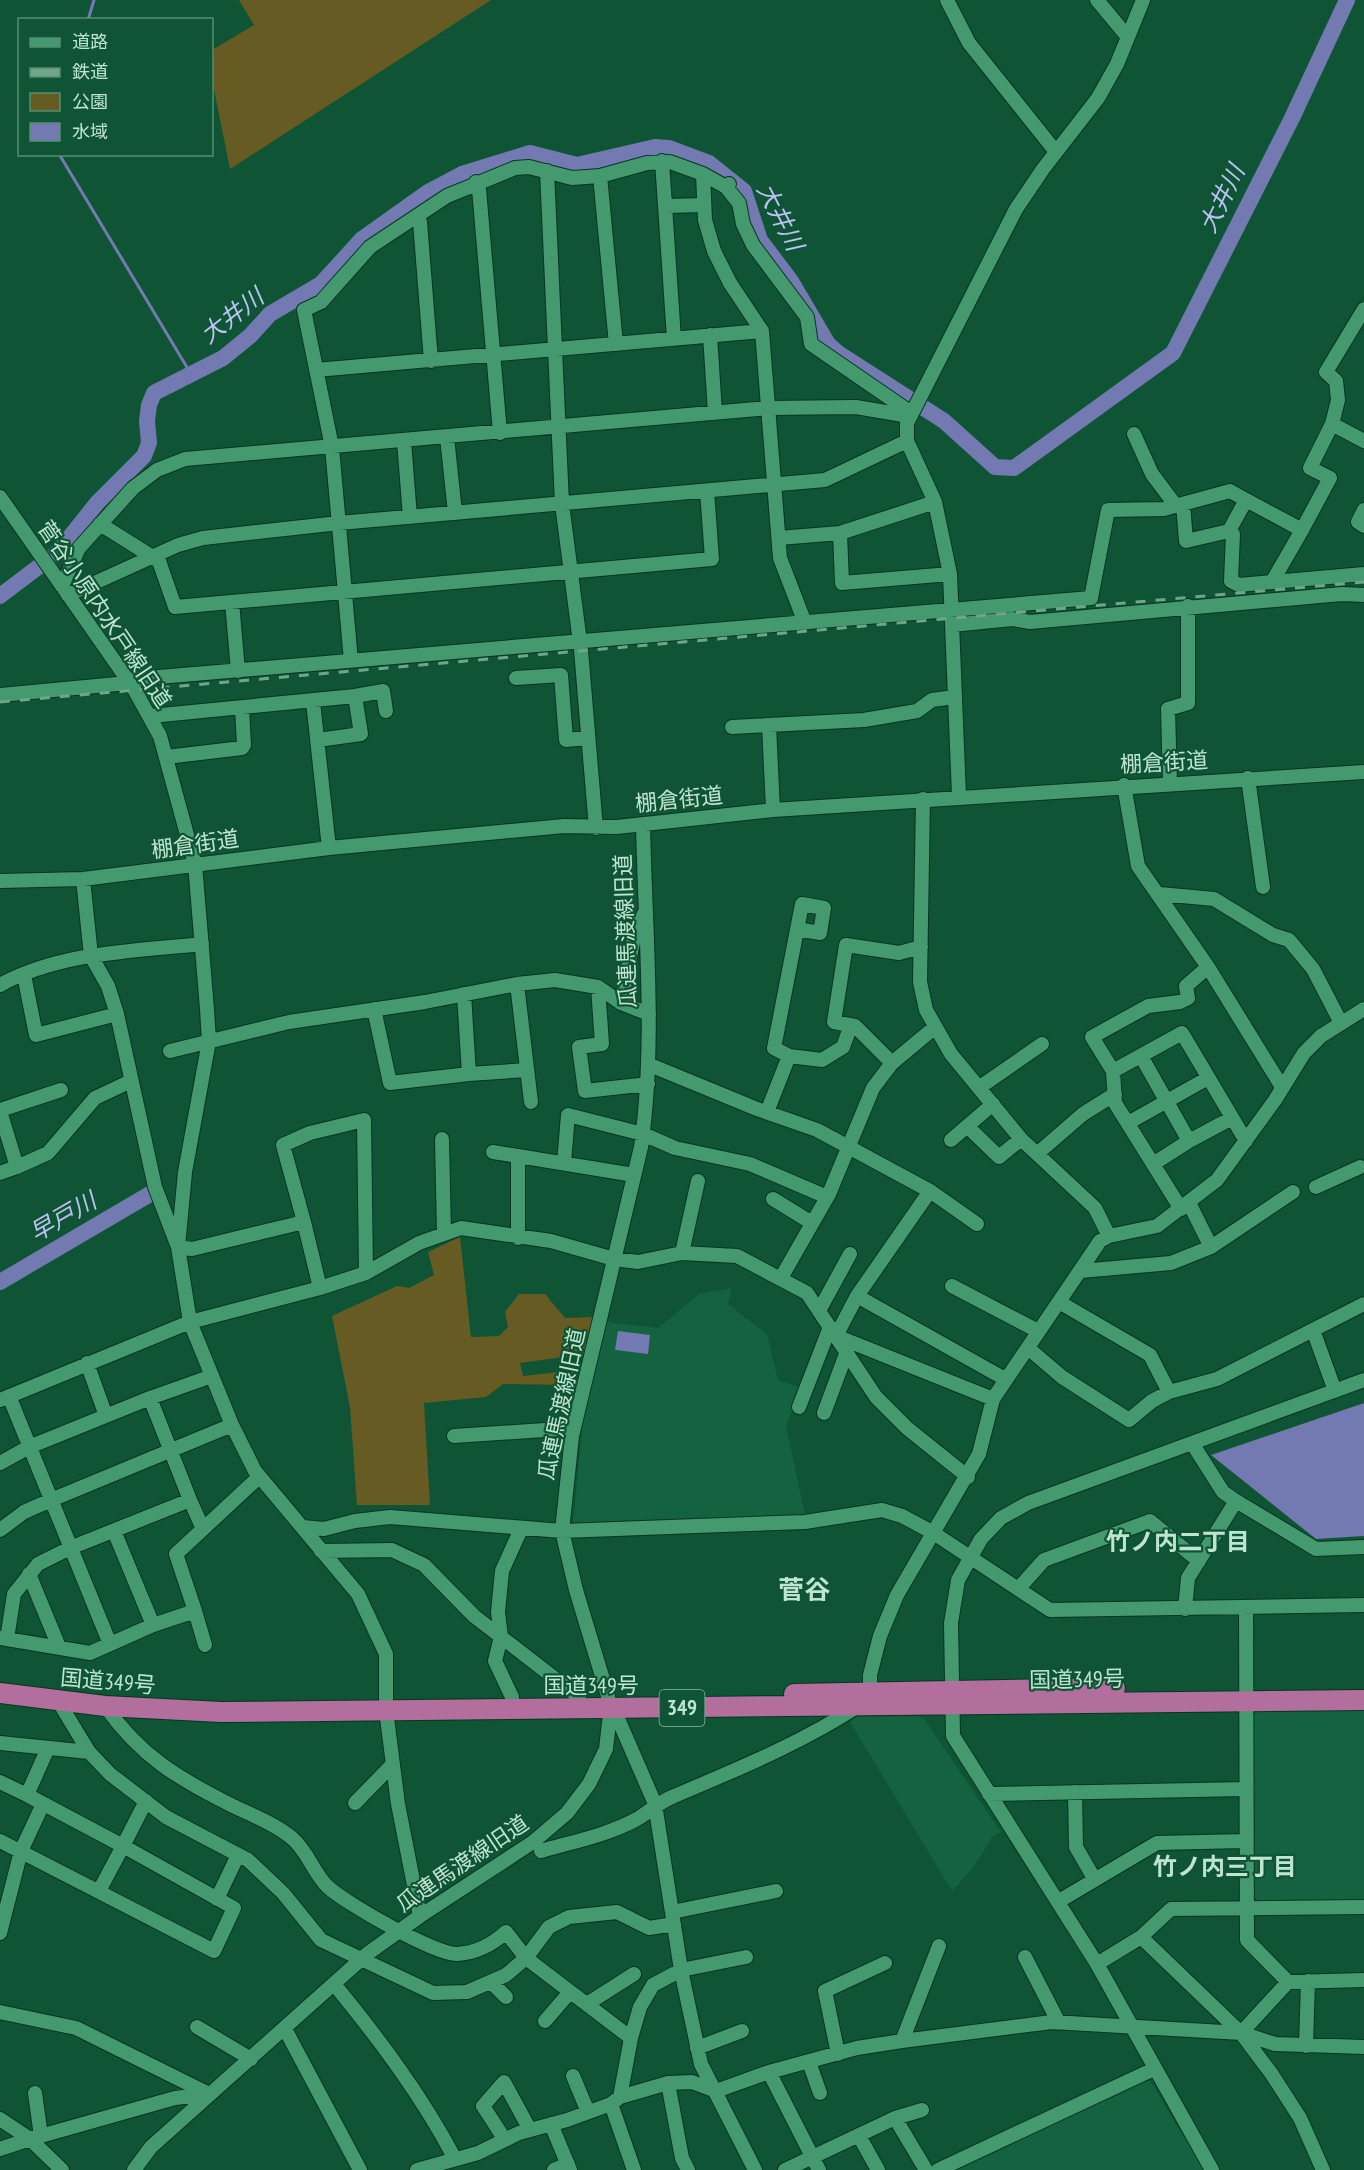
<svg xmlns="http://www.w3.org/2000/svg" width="1364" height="2170" font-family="'PT Sans Narrow','Noto Sans JP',sans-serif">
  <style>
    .built { fill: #146240 }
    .green { fill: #665b22 }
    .water { fill: #7379b1 }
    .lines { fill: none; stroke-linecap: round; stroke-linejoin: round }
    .stream { stroke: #7379b1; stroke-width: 3 }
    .river { stroke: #7379b1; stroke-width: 16 }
    .minor-casing { stroke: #063621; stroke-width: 16 }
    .highway-casing { stroke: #063621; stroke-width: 22 }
    .minor { stroke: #45996e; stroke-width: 14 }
    .highway { stroke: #b26f9e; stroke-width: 20 }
    .rail { stroke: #70a58a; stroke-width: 3; stroke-dasharray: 10 10; stroke-linecap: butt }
    .labels { text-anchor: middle; stroke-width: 4.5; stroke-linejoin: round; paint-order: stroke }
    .shield { fill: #0f5435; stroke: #8abaa0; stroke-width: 1.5 }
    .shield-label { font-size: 21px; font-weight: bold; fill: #bee6ce }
    .street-label { font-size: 22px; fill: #bee6ce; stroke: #0f5435 }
    .water-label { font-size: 24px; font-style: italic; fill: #bdc3f4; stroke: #0f5435 }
    .neighbourhood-label { font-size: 24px; font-weight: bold; fill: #bee6ce; stroke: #0f5435 }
    .quarter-label { font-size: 26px; font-weight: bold; fill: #bee6ce; stroke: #0f5435 }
  </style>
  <rect width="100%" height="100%" fill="#0f5435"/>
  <path class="built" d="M732,1288L728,1304L767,1334L778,1380L801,1388L786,1426L805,1515L573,1523L583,1421L606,1322L658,1328L699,1294Z
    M1259,1708H1364V1903L1261,1904L1253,1896V1717Z
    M918,1716L925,1720L1001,1832L992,1837L973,1868L952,1891L850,1722L856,1717Z
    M1147,2080L1151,2082L1177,2126L1208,2170H947Z"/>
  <path class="green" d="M239,0H491L230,169L212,80V50L254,25Z
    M460,1237L471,1337L499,1336L508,1327L505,1312L519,1294H545L565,1318L594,1317L585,1354L520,1363L523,1376L576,1370L574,1385L503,1384L486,1397L424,1403L430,1505H357L350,1407L332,1316L397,1286L409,1288L434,1275L428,1252Z"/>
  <path class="water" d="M618,1331L650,1335L648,1354L615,1350Z
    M1364,1403V1536L1316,1539L1211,1455Z"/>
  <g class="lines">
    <path class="stream" d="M88,20L94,0
      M59,154L191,374"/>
    <path class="river" d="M0,596L58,552L97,503L144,456L149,443L147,421L149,405L154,393L223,358L250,336L270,314L321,284L362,239L428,192L462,174L530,153L577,165L655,147L669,148L709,163L744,191L760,240L791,281L828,344L838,353L944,421L995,467L1014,468L1173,353L1292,118L1347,0
      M0,1282L150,1194"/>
    <g class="minor-casing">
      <path id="minor" d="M947,0L969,43L1056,152
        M1097,0L1127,36
        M662,161L674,339
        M547,171L562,504L581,650L596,828
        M703,174L705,220L714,251L730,283L762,331L780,558L805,623
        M600,176L616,344
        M476,182L479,189L500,433
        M726,187L739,203L743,224L753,245L807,317L811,344L910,412
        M665,206L704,205
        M417,216L420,222L431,361
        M1364,309L1326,372L1336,381L1338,400L1332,424L1364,441
        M710,335L715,413
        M316,370L762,331
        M1134,434L1152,474L1176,506
        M447,437L455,513
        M404,441L410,517
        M0,497L134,689L160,736L195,864L207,1009L209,1041L185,1172L178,1247L190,1322L232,1425L255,1471L358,1594L386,1654V1699
        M1183,504L1186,541L1229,531
        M1364,510L1358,522L1364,526
        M100,524L159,561L175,607L712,559L707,491
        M1302,530L1330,478L1310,468L1332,424
        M840,533L842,583L950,574
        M779,538L840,533L935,502
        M1272,582L1302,530L1246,500L1229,531L1233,534L1231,581L1239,585L1364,574
        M62,586L79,548L133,488L157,470L185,459L768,408L856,407L909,416
        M68,595L178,545L203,538L339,523L825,480L907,441
        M232,602L238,671
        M952,625L1012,619L1030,622L1342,594L1364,595
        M351,661L332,447L304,310L321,302L370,247L447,196L515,168L529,167L572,178L600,176L647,163L670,162L703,174L726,187L729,184
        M516,678L561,675L566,740L587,738
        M0,695L128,683L135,679L1091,598L1108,510L1164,509L1230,491L1246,500
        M355,696L383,691L386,711
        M313,702L329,848
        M151,716L355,696L361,734L318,740
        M769,725L864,720L917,711L932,700L955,697
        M732,727L769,725L773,810
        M166,757L242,748L244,745L242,708
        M1248,778L1263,887
        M1170,783L1168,709L1188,703V606
        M1124,785L1138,866L1208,967L1282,1087
        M959,796L950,574L935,502L907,441V423L1016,209L1043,169L1098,98L1117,64L1143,0
        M83,879L91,956L108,986L117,1014L155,1187L178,1247L192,1249L304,1222L320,1288
        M0,881L83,879L329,848L564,826L617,827L773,810L1364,772
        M1160,894L1214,899L1273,935L1289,940L1313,969L1341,1023
        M797,929L820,933L824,908L802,904L774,1048L789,1056L822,1060L843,1047L851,1025
        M921,947L899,953L846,945L834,1022L855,1026L892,1063L934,1028
        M24,975L36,1035L117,1014
        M0,985C60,952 135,951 202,944
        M598,987L602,1044L579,1047L585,1091L648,1084
        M621,1003L635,932L644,914
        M374,1009L390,1083L469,1074L464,994
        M170,1051L289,1022L425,1002L517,984
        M1141,1056L1189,1141L1232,1118
        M650,1065L757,1109L817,1130L930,1191L857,1296L1005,1379
        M1113,1071L1092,1037L1148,1006L1180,1002L1188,998L1186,986L1208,967
        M469,1074L527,1070
        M980,1087L1042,1044
        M531,1102L517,984L555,980L598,987L621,1003L649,1014
        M0,1110L61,1090
        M0,1111L17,1167L0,1173
        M767,1112L789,1056
        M1128,1123L1208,1078
        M968,1127L999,1157L1021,1139
        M442,1139L444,1234
        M951,1140L993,1104
        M493,1152L634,1175
        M1038,1153L1083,1114L1115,1094
        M564,1163L568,1115L643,1134L675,1148L750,1164L827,1197
        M1153,1164L1189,1141
        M17,1167L48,1153L95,1098L131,1081
        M1316,1187L1360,1167
        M930,1191L977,1224
        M773,1199L812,1223
        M1189,1203L1211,1247
        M1181,1209L1115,1103L1113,1071L1182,1033L1246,1141
        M304,1222L283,1145L310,1133L364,1120L366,1273
        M1109,1236L1157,1226L1217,1180L1275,1100L1304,1053L1321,1036L1364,1009
        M518,1238V1156
        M682,1253L698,1181
        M1081,1271L1171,1263L1211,1247L1293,1192
        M781,1278L829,1194L873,1088L892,1063
        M952,1286L1038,1331
        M857,1296L836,1336L993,1399
        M1059,1302L1150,1355L1169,1392
        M820,1309L850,1254
        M1313,1330L1335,1391
        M1028,1348L1062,1377L1129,1420L1152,1401L1169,1392L1217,1379L1364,1304
        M87,1363L106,1416
        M9,1396L110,1644
        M150,1398L212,1376
        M0,1400L190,1322L320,1288L366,1273L419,1243L461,1228L551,1241L614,1259L638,1262L682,1253L737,1256L807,1293L876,1397L907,1428L968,1477
        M799,1407L830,1327
        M824,1413L846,1354
        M454,1436L574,1428
        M1192,1443L1223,1492L1236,1501L1316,1549L1364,1547
        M0,1463L29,1447L150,1398L190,1500L70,1548L38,1564L14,1594L7,1639
        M190,1500L203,1529
        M302,1527L324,1529L355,1521L390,1517L562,1531L805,1522L882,1510L902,1516L932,1532L1050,1610L1364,1605
        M0,1530L24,1512L51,1500L232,1425
        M114,1531L153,1625
        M321,1551L392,1550L424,1565L474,1616L579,1697
        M29,1574L59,1647
        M1018,1589L1044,1560L1150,1521L1199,1561
        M1185,1609L1188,1578L1236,1501
        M1246,1609L1247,1940L1288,1982
        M195,1611L205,1645
        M0,1638L90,1653L153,1625L195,1611L176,1554L259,1477
        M870,1691V1675L880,1636L897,1595L979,1454L993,1399L1100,1241L1109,1236L1095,1208L1021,1139L951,1054L926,1010L920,982L923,799
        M512,1697L495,1661L501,1637L498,1612L502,1571L521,1529
        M63,1703V1709L89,1752L110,1774L166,1817L248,1860L283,1893L321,1940L433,1993L467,1992L506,1975L526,1958L631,2038
        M105,1706C141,1757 179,1779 233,1806C252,1815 277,1825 293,1839C308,1852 314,1874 328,1887C345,1903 436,1955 457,1954C477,1953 492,1945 506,1932L526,1958L549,1927L569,1917L617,1912L649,1928L674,1924
        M610,1709L619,1721L655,1804L681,1970L701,2064L755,2170
        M386,1710L398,1804L420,1916
        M0,1743L89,1752
        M0,1782L27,1795L48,1748
        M1075,1792L1076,1847L1095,1880
        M989,1794L1245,1789
        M27,1795L123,1846L146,1801
        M355,1803L392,1765
        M0,1841L214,1951L234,1908L123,1846L99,1891
        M541,1851C572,1842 608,1835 637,1819C649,1812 658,1803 672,1797C735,1770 800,1744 858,1706
        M217,1899L238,1855
        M1059,1901L1157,1843L1245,1841
        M672,1912L776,1891
        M0,1933L21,1851L43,1804
        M1141,1937L1241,2033L1271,2073L1300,2118L1323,2170
        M1025,1957L1059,2023
        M1097,1964L1141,1937L1171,1909L1364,1907
        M491,1982L506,1997
        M334,1984C379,2039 422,2096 455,2159
        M587,2004L634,1974
        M0,2012L76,2028L209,2094
        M545,2021L570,1992
        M197,2027L251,2059
        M285,2029L360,2170
        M1241,2033L1288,1982L1364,1980
        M902,2041L939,1946
        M1306,2046L1308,1981
        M697,2048L742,2031
        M838,2054L825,1991L885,1963
        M809,2062L820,2093
        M769,2072L819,2170
        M573,2076L588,2112
        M668,2083L682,2158L688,2170
        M35,2093L41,2136
        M620,2097L631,2038L640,2007L653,1985L681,1970L746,1957
        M611,2104L634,2170
        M895,2118L922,2110
        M0,2119L30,2139
        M551,2124L570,2170
        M859,2136L878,2170
        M505,2140L483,2106L504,2082L530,2130
        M0,2149L30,2139
        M62,2170L30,2139L175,2098L210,2094
        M134,2170L151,2147L367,1954L420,1916L533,1842L567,1813L589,1784L606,1749L610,1714L608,1696L576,1590L562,1531L572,1436L641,1147C656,1040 645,932 643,824
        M417,2170L478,2153L519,2133L567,2120L611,2104L620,2097L668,2083L692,2082L716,2091L769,2072L857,2048L902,2041L1052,2022L1241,2033L1275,2044L1364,2047
        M554,2170L568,2164
        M785,2170L895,2118L926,2170
        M938,2170L1154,2069
        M1212,2170L1097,1964L953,1736L951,1623L958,1580L981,1539L1001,1518L1028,1503L1364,1380"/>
    </g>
    <g class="highway-casing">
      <path id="highway" d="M0,1693L105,1706L221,1712L1364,1700
        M794,1694L1115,1688"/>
    </g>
    <use href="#minor" class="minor"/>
    <use href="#highway" class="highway"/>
    <path class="rail" d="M0,702L1364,582"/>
  </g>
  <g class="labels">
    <rect class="shield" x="659.5" y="1690" width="45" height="36" rx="4.5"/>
    <g class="shield-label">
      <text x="682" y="1715">349</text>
    </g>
    <g class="street-label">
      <text transform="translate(105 614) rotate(56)" y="8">菅谷小原内水戸線旧道</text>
      <text transform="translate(1164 762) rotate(-3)" y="8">棚倉街道</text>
      <text transform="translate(679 799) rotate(-6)" y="8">棚倉街道</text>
      <text transform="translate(195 844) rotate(-8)" y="8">棚倉街道</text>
      <text transform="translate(625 931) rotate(-92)" y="8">瓜連馬渡線旧道</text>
      <text transform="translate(561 1404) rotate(-78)" y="8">瓜連馬渡線旧道</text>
      <text transform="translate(1077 1679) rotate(-1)" y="8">国道349号</text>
      <text transform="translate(108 1681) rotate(5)" y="8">国道349号</text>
      <text x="591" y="1693">国道349号</text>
      <text transform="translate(462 1863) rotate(-34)" y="8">瓜連馬渡線旧道</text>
    </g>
    <g class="water-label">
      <text transform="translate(1222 199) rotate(-64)" y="8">大井川</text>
      <text transform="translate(780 217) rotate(63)" y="8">大井川</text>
      <text transform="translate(232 316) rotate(-38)" y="8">大井川</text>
      <text transform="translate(63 1217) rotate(-30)" y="8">早戸川</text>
    </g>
    <g class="neighbourhood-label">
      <text x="1178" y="1550">竹ノ内二丁目</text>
      <text x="1225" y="1875">竹ノ内三丁目</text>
    </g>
    <g class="quarter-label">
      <text x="804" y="1599">菅谷</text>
    </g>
  </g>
  <rect x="18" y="18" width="195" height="138" fill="#0f5435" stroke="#558e72" stroke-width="1.5"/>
  <rect x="30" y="38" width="30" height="9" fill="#45996e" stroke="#558e72" stroke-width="1.5"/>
  <text x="72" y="48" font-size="18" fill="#bee6ce">道路</text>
  <rect x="30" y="68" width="30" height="9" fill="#70a58a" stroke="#558e72" stroke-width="1.5"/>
  <text x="72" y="78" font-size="18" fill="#bee6ce">鉄道</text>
  <rect x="30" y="93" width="30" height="18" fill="#665b22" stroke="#558e72" stroke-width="1.5"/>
  <text x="72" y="108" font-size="18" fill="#bee6ce">公園</text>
  <rect x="30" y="123" width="30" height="18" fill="#7379b1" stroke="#558e72" stroke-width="1.5"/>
  <text x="72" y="138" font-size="18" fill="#bee6ce">水域</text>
</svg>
